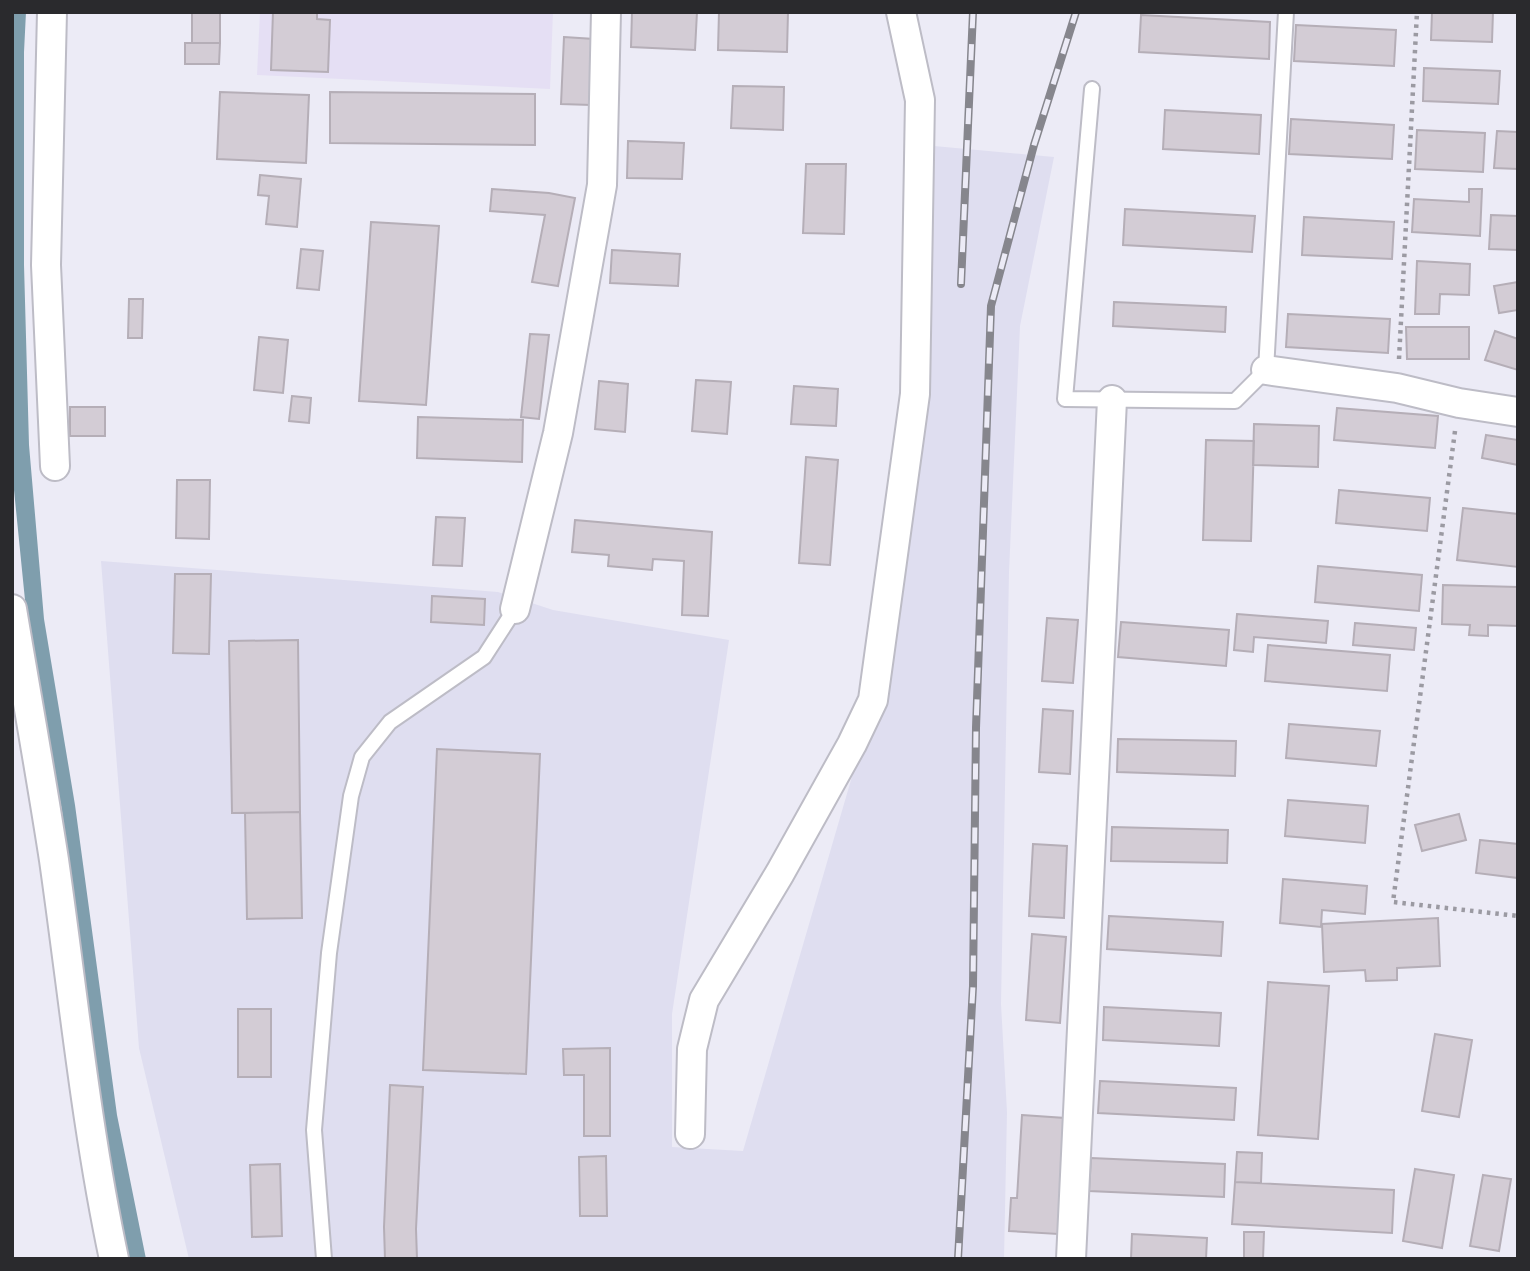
<svg xmlns="http://www.w3.org/2000/svg" width="1530" height="1271" font-family="'Titillium Web',sans-serif">
  <style>
    .built { fill: #dfdef0 }
    .education { fill: #e5dff4 }
    .water { fill: #7f9ead }
    .building { fill: #d3ccd5; stroke: #b5aeb7; stroke-width: 2 }
    .lines { fill: none; stroke-linecap: round; stroke-linejoin: round }
    .lane-casing { stroke: #bdbcc6; stroke-width: 18 }
    .street-casing { stroke: #bdbcc6; stroke-width: 32 }
    .path { stroke: #9b9aa2; stroke-width: 4.5; stroke-dasharray: 3.5 5; stroke-linecap: butt }
    .lane { stroke: #fff; stroke-width: 14 }
    .street { stroke: #fff; stroke-width: 28 }
    .rail-casing { stroke: #86868d; stroke-width: 8 }
    .rail { stroke: #ecebf6; stroke-width: 5; stroke-dasharray: 16; stroke-linecap: butt }
  </style>
  <rect width="100%" height="100%" fill="#ecebf6"/>
  <path class="built" d="M934,146L1054,157L1020,326L1009,572L1001,1004L1007,1112L1004,1259H189L139,1048L101,561L498,592L553,610L729,640L672,1014V1147L743,1151L860,749L927,370Z"/>
  <path class="education" d="M260,12H553L550,89L257,75Z"/>
  <path class="water" d="M12,12H26L24,52V265L29,445L44,619L75,805L117,1115L146,1259H126L84,1002L62,811L27,620L14,490L12,426Z"/>
  <path class="building" d="M192,12H220V43H192Z
    M273,12H317V19L330,20L328,72L271,70Z
    M632,12H697L695,50L631,47Z
    M719,12H788L787,52L718,50Z
    M1432,12H1493L1492,42L1431,40Z
    M1141,15L1270,22L1269,59L1139,52Z
    M1296,25L1396,30L1394,66L1294,61Z
    M564,37L594,39L591,105L561,104Z
    M185,43H220L219,64H185Z
    M1424,68L1500,71L1498,104L1423,101Z
    M733,86L784,87L783,130L731,128Z
    M220,92L309,95L306,163L217,159Z
    M330,92L535,94V145L330,143Z
    M1165,110L1261,115L1259,154L1163,149Z
    M1291,119L1394,125L1392,159L1289,154Z
    M1417,130L1485,133L1483,172L1415,169Z
    M1497,131L1518,132V169L1494,168Z
    M628,141L684,143L682,179L627,178Z
    M806,164H846L844,234L803,233Z
    M260,175L301,179L297,227L266,224L269,196L258,195Z
    M492,189L549,193L575,198L558,286L532,282L545,215L490,211Z
    M1469,189H1482L1480,236L1412,232L1414,199L1469,202Z
    M1125,209L1255,216L1252,252L1123,245Z
    M1491,215L1518,216V250L1489,249Z
    M1304,217L1394,222L1392,259L1302,255Z
    M371,222L439,226L426,405L359,401Z
    M301,249L323,251L319,290L297,288Z
    M612,250L680,254L678,286L610,283Z
    M1417,261L1470,264L1469,295L1440,294L1439,314H1415Z
    M1518,282V310L1499,313L1494,286Z
    M129,299H143L142,338H128Z
    M1114,302L1226,307L1225,332L1113,326Z
    M1288,314L1390,319L1388,353L1286,347Z
    M1406,327H1469V359H1407Z
    M1495,331L1518,339V370L1485,360Z
    M530,334L549,335L539,419L521,417Z
    M259,337L288,340L283,393L254,390Z
    M696,380L731,382L727,434L692,431Z
    M599,381L628,384L625,432L595,429Z
    M794,386L838,389L836,426L791,424Z
    M292,396L311,398L309,423L289,421Z
    M70,407H105V436H70Z
    M1337,408L1438,416L1435,448L1334,440Z
    M418,417L523,420L522,462L417,458Z
    M1254,424L1319,426L1318,467L1253,465Z
    M1486,435L1518,440V465L1482,458Z
    M1206,440L1254,441L1251,541L1203,540Z
    M806,457L838,460L830,565L799,563Z
    M177,480H210L209,539L176,538Z
    M1339,490L1430,498L1427,531L1336,523Z
    M1463,508L1518,514V567L1457,560Z
    M436,517L465,518L462,566L433,565Z
    M575,520L712,532L708,616L682,615L684,561L653,559L652,570L608,566L609,555L572,552Z
    M1318,566L1422,575L1419,611L1315,602Z
    M175,574H211L209,654L173,653Z
    M1443,585L1518,587V626L1488,625V636L1469,635L1470,625L1442,624Z
    M432,596L485,599L484,625L431,622Z
    M1237,614L1328,621L1326,643L1254,637L1253,652L1234,650Z
    M1047,618L1078,620L1073,683L1042,681Z
    M1121,622L1229,630L1226,666L1118,657Z
    M1355,623L1416,628L1414,650L1353,645Z
    M298,640L300,812L232,813L229,641Z
    M1268,645L1390,655L1387,691L1265,681Z
    M1043,709L1073,711L1070,774L1039,772Z
    M1289,724L1380,731L1376,766L1286,758Z
    M1118,739L1236,741L1235,776L1117,772Z
    M437,749L540,754L526,1074L423,1070Z
    M1288,800L1368,806L1365,843L1285,836Z
    M300,812L302,918L247,919L245,813Z
    M1459,814L1466,840L1422,851L1415,825Z
    M1112,827L1228,830L1227,863L1111,861Z
    M1480,840L1518,844V878L1476,873Z
    M1033,844L1067,846L1064,918L1029,916Z
    M1283,879L1367,886L1365,914L1322,910L1321,927L1280,923Z
    M1109,916L1223,922L1221,956L1107,949Z
    M1438,918L1440,966L1397,968V980L1366,981L1365,970L1324,972L1322,924Z
    M1032,934L1066,937L1060,1023L1026,1020Z
    M1268,982L1329,986L1318,1139L1258,1135Z
    M1104,1007L1221,1013L1219,1046L1103,1040Z
    M238,1009H271V1077H238Z
    M1435,1034L1472,1040L1459,1117L1422,1111Z
    M610,1048V1136H584V1075H564L563,1049Z
    M1100,1081L1236,1088L1234,1120L1098,1113Z
    M390,1085L423,1087L416,1229L417,1259H385L384,1227Z
    M1022,1115L1065,1118L1058,1234L1009,1231L1011,1198H1017Z
    M1237,1152L1262,1153L1261,1183L1235,1182Z
    M606,1156L607,1216H580L579,1157Z
    M1091,1158L1225,1164L1224,1197L1089,1191Z
    M280,1164L282,1236L252,1237L250,1165Z
    M1415,1169L1454,1175L1442,1248L1403,1241Z
    M1483,1175L1511,1179L1499,1251L1470,1246Z
    M1235,1182L1394,1190L1392,1233L1232,1224Z
    M1244,1232H1264L1263,1259H1244Z
    M1132,1234L1207,1238L1206,1259H1131Z"/>
  <g class="lines">
    <g class="lane-casing">
      <path id="lane" d="M1092,89L1065,399L1235,401L1266,370L1286,12
        M324,1259L314,1130L329,953L351,796L362,757L390,722L484,657L515,609"/>
    </g>
    <g class="street-casing">
      <path id="street" d="M52,12L46,265L55,466
        M1266,370L1397,388L1459,403L1518,412
        M12,609C26,693 41,776 54,860C73,993 86,1127 114,1259
        M515,609L558,433L602,185L606,12
        M690,1134L692,1049L704,1000L780,873L852,744L873,700L915,394L920,100L901,12
        M1071,1259L1112,400"/>
    </g>
    <path class="path" d="M1399,359L1417,12
      M1455,431L1393,902L1518,916"/>
    <use href="#lane" class="lane"/>
    <use href="#street" class="street"/>
    <g class="rail-casing">
      <path id="rail" d="M961,284L973,12
        M958,1259L973,986L976,728L991,306L1034,145L1076,12"/>
    </g>
    <use href="#rail" class="rail"/>
  </g>
  <rect width="1530" height="1271" fill="none" stroke="#2a2a2d" stroke-width="28"/>
</svg>
